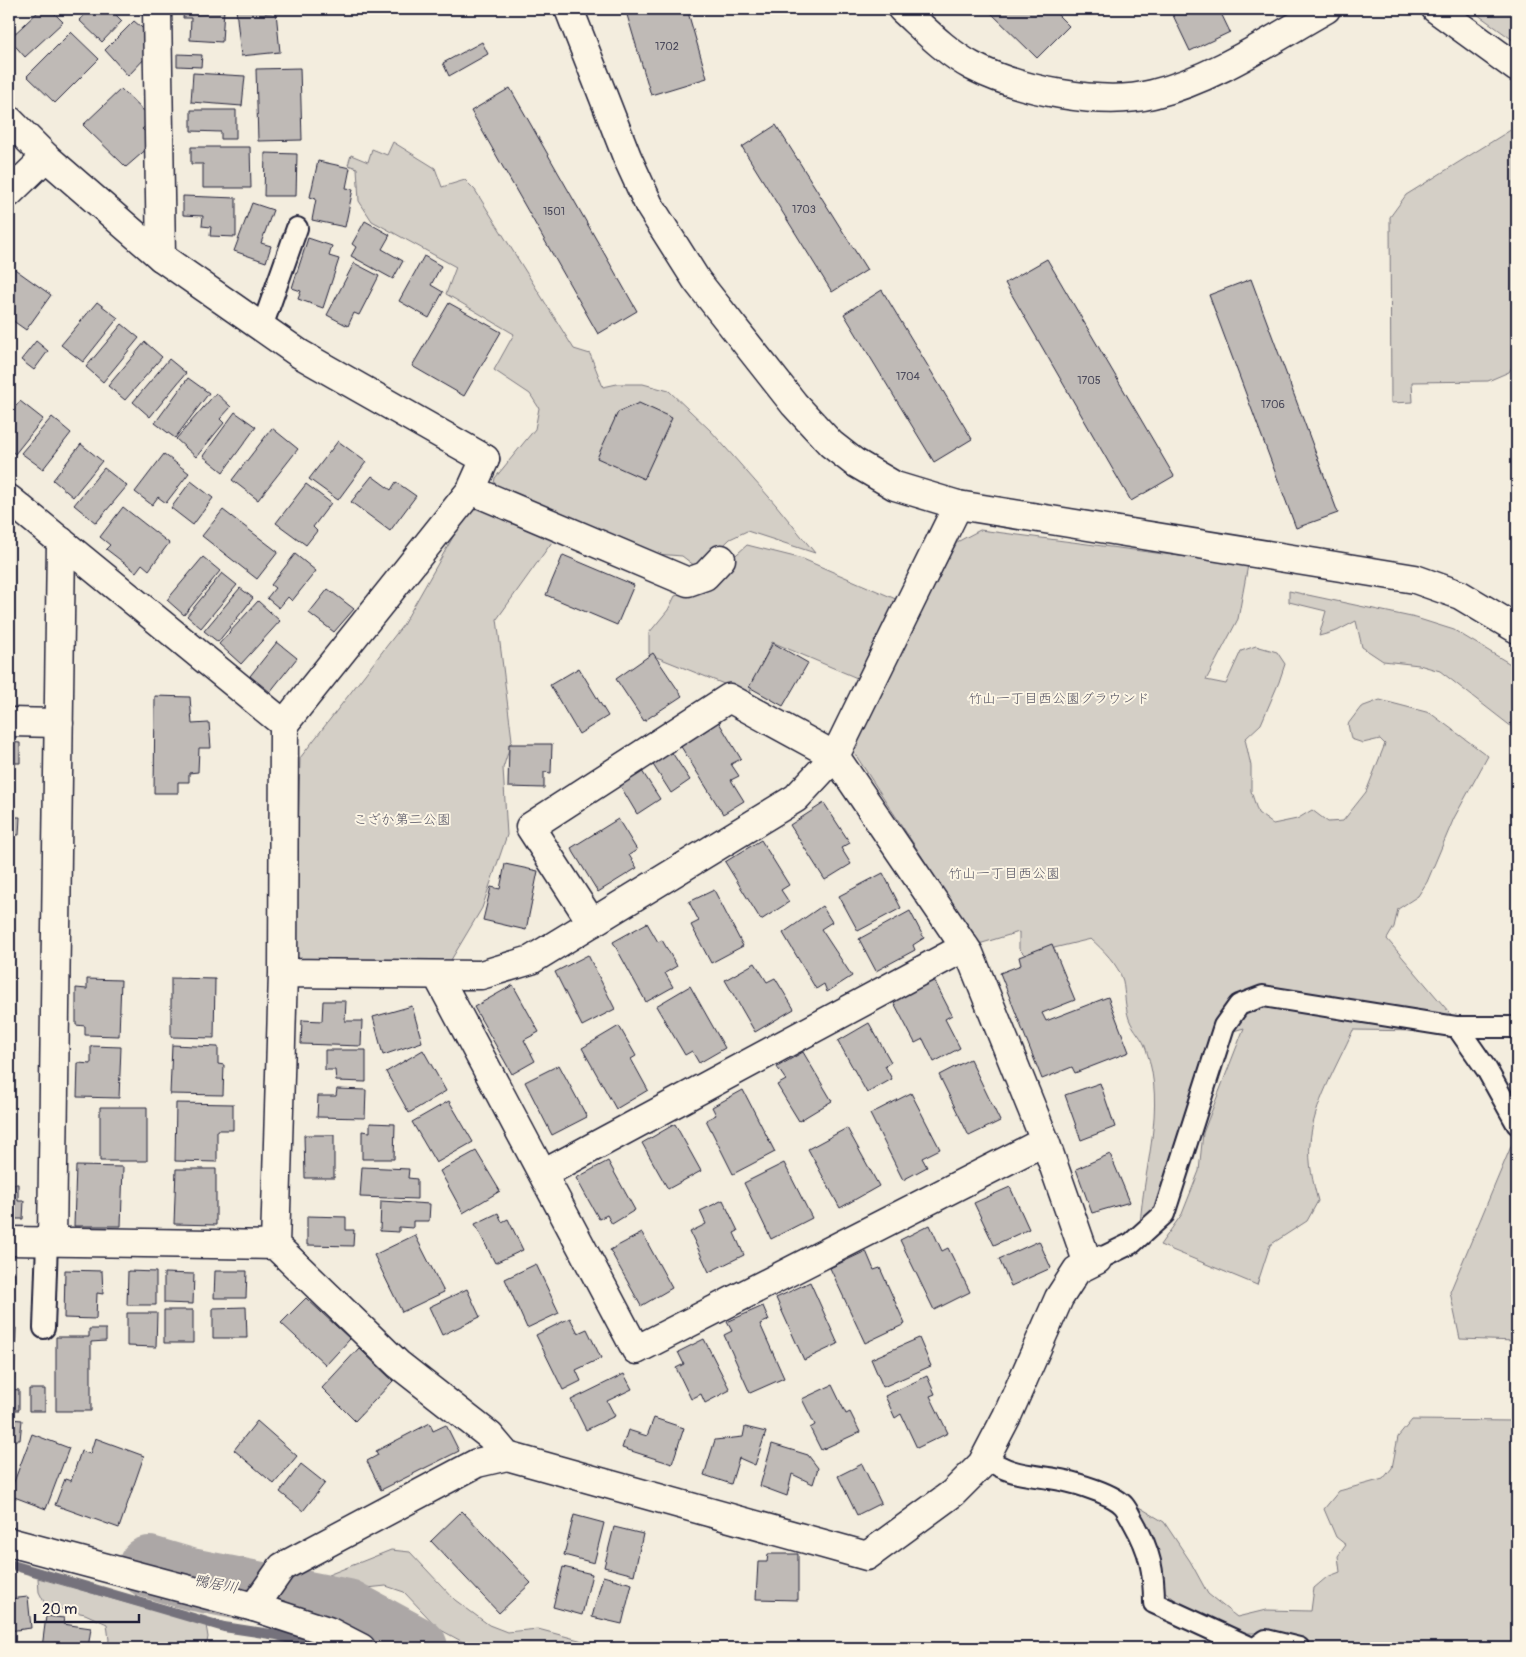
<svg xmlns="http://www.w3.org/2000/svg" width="1526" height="1657" font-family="Pangolin,'Klee One',sans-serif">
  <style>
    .green { fill: #d4cfc6; stroke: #7b7880 }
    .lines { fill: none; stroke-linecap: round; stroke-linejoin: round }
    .stream { stroke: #75727b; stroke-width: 10 }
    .river { stroke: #aca7a6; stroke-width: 62 }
    .building { fill: #bfbab6; stroke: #22223b }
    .lane-casing { stroke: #22223b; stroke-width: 24 }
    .street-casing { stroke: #22223b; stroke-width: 31 }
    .secondary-casing { stroke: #22223b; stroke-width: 31 }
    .lane { stroke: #fcf5e5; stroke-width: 20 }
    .street { stroke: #fcf5e5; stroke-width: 28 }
    .secondary { stroke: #fcf5e5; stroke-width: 28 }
    .labels { text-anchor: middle; stroke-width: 4; stroke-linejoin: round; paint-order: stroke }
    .number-label { font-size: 11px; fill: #49485a }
    .park-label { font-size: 14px; fill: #575665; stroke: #fcf5e5 }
    .water-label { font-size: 15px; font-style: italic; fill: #525160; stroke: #fcf5e5 }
  </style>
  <rect width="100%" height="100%" fill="#f3edde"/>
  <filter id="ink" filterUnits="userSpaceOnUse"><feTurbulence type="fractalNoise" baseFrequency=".02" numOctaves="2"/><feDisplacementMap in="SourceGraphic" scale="10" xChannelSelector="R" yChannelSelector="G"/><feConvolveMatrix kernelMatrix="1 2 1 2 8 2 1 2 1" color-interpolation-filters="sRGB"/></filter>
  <g filter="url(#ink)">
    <path class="green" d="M1470,9H1517V43Z
      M1517,126V359L1509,372L1488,381L1412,382L1413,402L1391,403L1390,217L1406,195Z
      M393,142L435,168L442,187L465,180L475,190L574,349L590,354L603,387L617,384H643L669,391L711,431L776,505L815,553L747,531L730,539L699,569L682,556L643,553L493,489L495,478L535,429L539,408L530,394L494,370L514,334L446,294L456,267L372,221L359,201L357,168L348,165L351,155L368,162L372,149L387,155Z
      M474,500L557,535L497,619L512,740L503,768L507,835L482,908L448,965L308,967L295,954L300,758L403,625Z
      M980,530L1248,565L1238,619L1206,680L1226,684L1241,651L1256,646L1277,652L1285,664L1279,682L1261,724L1245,739L1251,766V791L1258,813L1273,824L1297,819L1312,810L1328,822L1343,821L1366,792L1385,744L1380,739L1363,743L1351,739L1348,724L1361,707L1380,700L1430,713L1488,756L1454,818L1427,882L1418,896L1398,909L1394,927L1387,939L1454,1018L1424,1031L1353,1030C1338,1064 1312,1107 1310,1143C1308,1163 1313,1182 1318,1201L1307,1221L1270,1245L1257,1285L1160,1245L1182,1214L1199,1171L1203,1133L1244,1028L1212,1037L1161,1205L1140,1227C1143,1166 1167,1110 1146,1049C1143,1038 1133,1030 1129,1019C1125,1007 1125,993 1123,981C1118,964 1103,950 1091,939L1025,955L1019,949V932L979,944L853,751L855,743L957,542Z
      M747,545L803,559L898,600L857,678L772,642L749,694L649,654V633L668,610L675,596L710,585L727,563Z
      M1289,591L1416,618L1454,630L1517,668V731L1440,671L1419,665L1383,661L1362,647L1356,621L1337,631L1319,636L1326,611L1289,602Z
      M1512,1144L1517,1153V1648H1332L1256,1633H1238L1190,1612L1163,1590L1139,1507L1164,1522L1190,1561L1208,1594L1237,1617L1266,1610L1311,1611L1314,1588L1327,1577L1340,1572L1338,1556L1346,1545L1336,1537L1324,1509L1339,1491L1383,1479L1392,1468L1398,1437L1412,1420L1516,1421V1341L1460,1339L1450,1292Z
      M391,1550L410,1552L455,1600L489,1625L507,1632L538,1629L609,1648H474L439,1629L404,1592L386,1586L367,1588L350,1595L332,1593L325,1584L328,1575Z
      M38,1578L206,1625L208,1637L206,1648H107L109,1640L107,1624L85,1614L46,1606L39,1592Z"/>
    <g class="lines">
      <path class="stream" d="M9,1564L224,1627L277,1635L318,1648"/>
      <path class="river" d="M149,1567L190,1579L347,1610L417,1648"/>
    </g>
    <path class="building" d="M41,9H50L63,22L25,57L9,39Z
      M91,9H120L115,14L122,21L102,42L79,20Z
      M184,9H224L222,42L190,40L191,18H183Z
      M236,9H264L265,13L276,12L280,52L241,56Z
      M646,9H687L707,78L651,95L627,15Z
      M987,9H1052L1069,26L1037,58Z
      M1170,9H1219L1230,32L1190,51Z
      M134,21L147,32L148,55L128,76L105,50Z
      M71,32L99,59L55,103L27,76Z
      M482,42L488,54L449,76L443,63Z
      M177,54L202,55L201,67L177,66Z
      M300,68L302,140L258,141L256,69Z
      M193,73L245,76L242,106L191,102Z
      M510,88L637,311L598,334L471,111Z
      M121,89L148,115V124L142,129L149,136V147L126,167L83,125Z
      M191,110H236V139H221V132L191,131Z
      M776,125L867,270L832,292L742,147Z
      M191,147H250L251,188H203V164H191Z
      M265,153L297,154L296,196H264Z
      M318,161L350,168L346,188L353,189L345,227L312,220L316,199L310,197Z
      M183,196L236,198V237L210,236L211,227L202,226L203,216L183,215Z
      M252,203L273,210L261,243L271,246L266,262L234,251Z
      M365,221L390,235L382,249L403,261L393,279L351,256L356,247L352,244Z
      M308,238L332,246L329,256L339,259L323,308L298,299L301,291L292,288Z
      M424,256L441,266L431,285L443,292L429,318L399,301Z
      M1047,259L1174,476L1131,501L1005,283Z
      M354,263L379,276L359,315L354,313L348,326L327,315Z
      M9,265L51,295L26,330L9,318Z
      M1251,279L1338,513L1296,528L1209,295Z
      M882,290L972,439L934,462L844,314Z
      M97,302L118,318L83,362L61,345Z
      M449,303L501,332L464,396L412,366Z
      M122,324L139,338L103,382L86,367Z
      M36,341L48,351L34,370L21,360Z
      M145,342L162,357L125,400L108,386Z
      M169,359L186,373L150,417L133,402Z
      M188,378L209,393L175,438L155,423Z
      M216,393L231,407L220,419L224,423L196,457L176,439Z
      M20,401L43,419L15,454L9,449V415Z
      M639,403L672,418L644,479L597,458L618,412Z
      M235,412L256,427L223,472L203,456Z
      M52,417L71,433L43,469L21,453Z
      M272,428L298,449L258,500L232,480Z
      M338,441L366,462L338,500L309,479Z
      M81,444L102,461L73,497L53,480Z
      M164,454L189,473L166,503L158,497L152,505L135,492Z
      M104,468L127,486L96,523L74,505Z
      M372,476L391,490L396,482L416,496L390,531L351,502Z
      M191,481L213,498L193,525L171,508Z
      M306,484L331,503L313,527L317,531L306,545L276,523Z
      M123,507L169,543L149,570L142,564L136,572L106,549L110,545L100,537Z
      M223,510L278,552L257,579L202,536Z
      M295,554L316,571L292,601L288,597L279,608L267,598L275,588L271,585Z
      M563,555L634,585L617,625L546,595Z
      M203,557L220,571L184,615L167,600Z
      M222,573L237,585L201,628L187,616Z
      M240,588L253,598L218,642L204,631Z
      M328,589L354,609L334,632L309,613Z
      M258,601L280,621L241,664L219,644Z
      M277,642L297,658L270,692L250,676Z
      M773,643L808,663L783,706L749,687Z
      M653,653L682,696L644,721L616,679Z
      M579,668L608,716L579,734L550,685Z
      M155,696L190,697L192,724L209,723L211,748H199L198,772L189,773V782H178V793H154Z
      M718,721L741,759L731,764L739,776L731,780L744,801L723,814L680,745Z
      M9,742L20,743V763H13L12,817H20L19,835H9Z
      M509,744H552L551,773L544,772V788L508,787Z
      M669,748L690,780L671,793L650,760Z
      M640,768L660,799L637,814L618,782Z
      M824,803L850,843L841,848L851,864L825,880L790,825Z
      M618,819L637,850L629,855L637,868L598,892L571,848Z
      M761,840L789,885L781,890L789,902L761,920L725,862Z
      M505,864L538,871L526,930L483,920L491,887L500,889Z
      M883,873L901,908L858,931L839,896Z
      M714,890L743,946L711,963L691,925L699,921L689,902Z
      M822,906L832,922L821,929L852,976L827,992L824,984L816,989L783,933Z
      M910,911L924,938L913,945L915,950L876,971L859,939Z
      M647,923L658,942L662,940L677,966L665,973L673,987L646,1002L613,942Z
      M1052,944L1075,1000L1042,1013L1046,1021L1108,997L1129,1052L1075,1073L1072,1067L1042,1079L1000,973L1021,965L1019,957Z
      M588,955L615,1009L582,1026L555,972Z
      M755,963L767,982L775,978L794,1009L755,1032L725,980Z
      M932,976L952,1015L945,1019L960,1048L934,1062L923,1039L915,1043L891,997Z
      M171,978L215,979L214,1038L171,1037Z
      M87,979L121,980L119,1036L85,1035V1026L76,1025V988L87,989Z
      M513,985L539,1032L524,1040L535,1061L512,1074L474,1007Z
      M690,986L725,1048L699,1063L692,1051L685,1055L656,1006Z
      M323,1001H346L345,1021H362L361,1046L301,1044L302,1020L322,1021Z
      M412,1006L422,1042L383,1055L373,1017Z
      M869,1023L891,1062L885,1066L892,1079L867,1093L838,1041Z
      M619,1026L636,1056L631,1059L648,1090L616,1109L582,1048Z
      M172,1045L218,1047V1064L224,1065L223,1095L170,1094Z
      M91,1046L121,1047L119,1098L77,1097L78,1063L91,1064Z
      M325,1050H366V1082L336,1081L335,1070H325Z
      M423,1050L446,1091L409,1113L386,1072Z
      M803,1052L832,1101L799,1121L777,1085L786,1080L777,1067Z
      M970,1059L1000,1121L969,1136L939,1075Z
      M559,1065L587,1117L552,1135L525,1082Z
      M1100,1083L1115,1127L1081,1140L1065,1095Z
      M337,1089L366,1090L365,1118L317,1117L318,1096H336Z
      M743,1090L775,1152L733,1174L706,1120L716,1115L712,1107Z
      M911,1093L940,1149L922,1158L927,1167L903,1180L870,1114Z
      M449,1101L473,1142L436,1163L412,1122Z
      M176,1103L233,1104V1130H217V1162L175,1161Z
      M100,1107H147V1161H100Z
      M370,1123L395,1124L394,1159H362V1131L370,1132Z
      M675,1124L701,1171L668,1189L642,1143Z
      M847,1128L879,1186L840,1208L808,1149Z
      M304,1135H334V1178H305Z
      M476,1151L500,1191L463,1213L440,1171Z
      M1110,1154L1130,1202L1092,1213L1076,1169Z
      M608,1161L635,1210L612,1224L607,1215L599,1219L576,1178Z
      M784,1163L812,1218L771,1239L744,1183Z
      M76,1166L123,1167L121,1226H74Z
      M362,1167L409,1169L408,1178L417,1179V1199L360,1197Z
      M176,1169H216V1225L174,1224Z
      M9,1184H18V1201H24L23,1219H9Z
      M1010,1187L1029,1229L994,1245L974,1203Z
      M723,1200L738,1231L734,1233L744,1255L709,1272L690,1232L706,1224L700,1211Z
      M381,1201L430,1204L429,1221H413V1228L399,1227V1232L380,1231Z
      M498,1213L502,1222L508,1219L523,1250L495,1263L475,1224Z
      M307,1216L346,1217V1230H354L353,1246L307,1245Z
      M930,1225L942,1251L948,1248L970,1292L934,1310L900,1240Z
      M642,1233L672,1288L641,1306L610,1250Z
      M415,1235L444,1292L402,1312L374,1255Z
      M1039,1241L1051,1268L1011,1286L999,1259Z
      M866,1251L874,1270L880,1268L905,1324L865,1343L830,1268Z
      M536,1264L559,1313L527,1328L505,1279Z
      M65,1270L102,1271L103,1294L97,1293L96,1319L64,1318Z
      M9,1271H14L13,1322H9Z
      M128,1271L156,1272V1305H127Z
      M215,1271H247L246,1298H214Z
      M164,1273L194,1274L193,1304L164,1303Z
      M810,1282L838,1344L804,1360L776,1298Z
      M467,1289L480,1317L442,1335L429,1307Z
      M306,1298L350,1339L326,1365L281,1323Z
      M763,1306L769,1320L760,1324L784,1378L750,1393L724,1335L732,1331L727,1322Z
      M246,1307L247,1338H213V1308Z
      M164,1310H193V1343H164Z
      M127,1313H157L156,1347L127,1346Z
      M570,1318L578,1333L587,1329L601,1358L576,1370L581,1381L563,1390L536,1335Z
      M9,1328H16L14,1379H9Z
      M89,1329H106V1341L91,1342V1411H56V1337H89Z
      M919,1338L931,1366L883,1387L871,1359Z
      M704,1339L730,1390L705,1403L701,1394L691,1399L676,1368L684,1364L678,1352Z
      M359,1348L393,1381L355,1421L322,1388Z
      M624,1374L632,1389L607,1401L615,1416L586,1430L571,1400Z
      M927,1376L935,1394L930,1396L948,1433L917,1448L901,1414L895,1418L885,1396Z
      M832,1385L846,1414L850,1412L860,1432L821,1450L810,1428L815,1425L802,1399Z
      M9,1389L19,1390V1410H9Z
      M29,1389H45V1411H29Z
      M654,1418L684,1428L672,1464L622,1448L628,1430L647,1436Z
      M9,1419L22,1420L20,1440H9Z
      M257,1421L297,1456L274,1484L234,1450Z
      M430,1423L433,1431L446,1425L459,1451L381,1490L367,1461L378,1455L376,1451Z
      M745,1427L766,1432L755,1465L739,1458L731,1484L704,1475L715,1440L743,1437Z
      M32,1434L69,1448L46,1509L9,1495Z
      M95,1438L144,1456L119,1528L55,1505L65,1479L71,1481L81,1451L90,1454Z
      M772,1444L808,1455L818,1468L813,1484L792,1474L787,1496L760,1486Z
      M301,1464L325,1483L303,1511L280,1492Z
      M862,1464L881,1503L857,1515L838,1476Z
      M462,1511L531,1583L499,1613L431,1541Z
      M574,1515L604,1523L594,1563L564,1555Z
      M614,1527L643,1534L634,1575L604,1567Z
      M768,1554H798V1600L756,1599L758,1562H767Z
      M563,1567L592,1574L582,1615L553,1607Z
      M603,1576L632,1584L622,1624L592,1617Z
      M28,1597L31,1628L9,1631V1599Z
      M46,1616L64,1618L63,1624L91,1628L88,1648H42Z"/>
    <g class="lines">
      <g class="lane-casing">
        <path id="lane" d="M262,327L297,228
          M1457,1027L1487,1070L1517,1124
          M1097,1260L1132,1243L1164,1214L1224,1026L1239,1005L1263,996L1457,1027H1517
          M44,1328L47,1242
          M985,1457C1011,1477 1031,1474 1061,1480C1076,1483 1114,1494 1124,1506C1128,1511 1131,1518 1134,1523C1150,1551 1154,1571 1154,1603L1252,1648
          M1255,1648L1266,1640L1299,1648"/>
      </g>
      <g class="street-casing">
        <path id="street" d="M157,9L161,257
          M9,193L46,157
          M471,490L688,582L705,576L721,559
          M9,499L284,724
          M9,722L59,723
          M283,973L481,975L531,960L796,798L835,756L958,505
          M437,975L636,1350L1045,1141L969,953L835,756L729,698L530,827L592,923
          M1045,1141L1088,1264
          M543,1174L965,947
          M9,1241L275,1245L283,973L284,724L471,490L485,459
          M52,1242L61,541
          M275,1245L398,1364L490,1436L507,1456
          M254,1607L282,1567L477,1463L507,1456L867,1556L953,1493L982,1464L1007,1416L1059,1298L1077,1270L1097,1260"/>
      </g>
      <g class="secondary-casing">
        <path id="secondary" d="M569,9L627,157L649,205L697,281L794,404L831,444L854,462L895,486L958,505L1415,579L1460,595L1517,629
          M902,9C924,29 946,52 972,66C1018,90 1102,107 1153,94C1214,79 1271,40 1326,9
          M1436,9L1517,68
          M9,120L46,157L161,257L300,354L485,459
          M9,1542L254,1607L328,1631L361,1648"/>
      </g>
      <use href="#lane" class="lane"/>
      <use href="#street" class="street"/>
      <use href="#secondary" class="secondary"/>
    </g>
  </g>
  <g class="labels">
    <g class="number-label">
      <text x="667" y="50">1702</text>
      <text x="804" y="213">1703</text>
      <text x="554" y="215">1501</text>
      <text x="908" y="380">1704</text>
      <text x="1089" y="384">1705</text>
      <text x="1273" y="408">1706</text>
    </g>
    <g class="park-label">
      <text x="1059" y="703">竹山一丁目西公園グラウンド</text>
      <text x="402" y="824">こざか第二公園</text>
      <text x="1004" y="878">竹山一丁目西公園</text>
    </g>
    <g class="water-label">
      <text transform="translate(216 1584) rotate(11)" y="5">鴨居川</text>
    </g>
  </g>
  <rect width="1526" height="1657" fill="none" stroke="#fcf5e5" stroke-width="30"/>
  <rect x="15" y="15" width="1496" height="1627" fill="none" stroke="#22223b" stroke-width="2" filter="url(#ink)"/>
  <path d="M35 1614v8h104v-8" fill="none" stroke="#22223b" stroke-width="2.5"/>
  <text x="42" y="1614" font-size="15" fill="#22223b" stroke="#fcf5e5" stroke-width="4" paint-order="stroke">20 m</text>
</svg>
